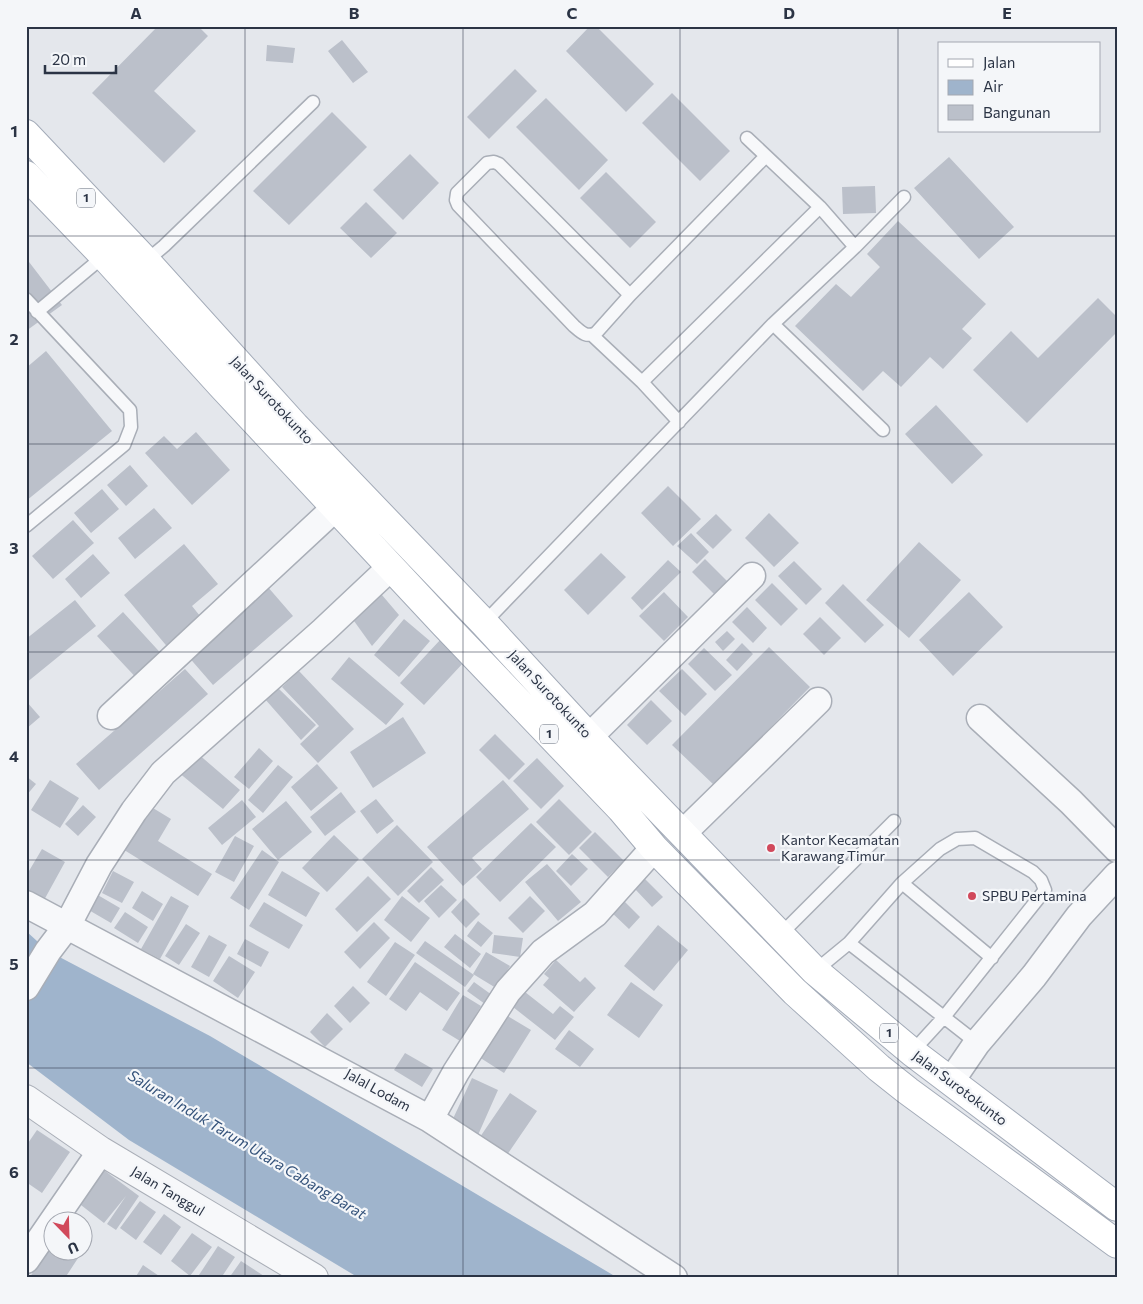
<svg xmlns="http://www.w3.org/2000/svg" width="1143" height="1304" font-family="Commissioner,sans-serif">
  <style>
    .water { fill: #9fb4cc }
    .building { fill: #bbc0ca }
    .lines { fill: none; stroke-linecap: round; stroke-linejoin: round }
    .service-casing { stroke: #a9aeb7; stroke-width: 15 }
    .minor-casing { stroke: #a9aeb7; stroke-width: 29 }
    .tertiary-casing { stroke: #a9aeb7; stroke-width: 30 }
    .primary-casing { stroke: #a3abb8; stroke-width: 30 }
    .service { stroke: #f7f8fa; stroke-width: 12 }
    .minor { stroke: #f7f8fa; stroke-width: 26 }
    .tertiary { stroke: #f7f8fa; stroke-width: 28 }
    .primary { stroke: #fff; stroke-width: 28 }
    .grid { fill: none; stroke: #2b3445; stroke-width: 1; stroke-opacity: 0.55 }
    .poi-dot { fill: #d1495b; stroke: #f4f6f9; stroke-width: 2 }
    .labels { text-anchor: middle; stroke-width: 4.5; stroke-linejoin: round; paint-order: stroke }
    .shield { fill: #f4f6f9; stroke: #676e7b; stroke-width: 1 }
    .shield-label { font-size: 12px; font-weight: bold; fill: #2b3445 }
    .street-label { font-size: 14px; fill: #2b3445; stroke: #f4f6f9 }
    .poi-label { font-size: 14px; fill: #2b3445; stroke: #f4f6f9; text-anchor: start }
    .water-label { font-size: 15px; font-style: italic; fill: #34527a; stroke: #f4f6f9 }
    .neatline { fill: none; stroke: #2b3445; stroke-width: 2 }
    .grid-label { font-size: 16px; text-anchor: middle; font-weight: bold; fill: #2b3445 }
  </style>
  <rect width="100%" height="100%" fill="#e4e7ec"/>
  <path class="water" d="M26,931L48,951L210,1036L618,1278H359L129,1140L26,1062Z"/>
  <path class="building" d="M158,26H198L208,36L154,91L196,131L164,163L92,93Z
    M590,26H596L654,84L626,112L566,51Z
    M342,40L368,72L353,83L328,51Z
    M267,45L295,48L293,63L266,61Z
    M515,69L537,91L489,139L467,117Z
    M672,93L730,151L700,181L642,123Z
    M546,98L608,160L579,190L516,127Z
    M332,112L367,147L289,225L253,191Z
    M410,154L439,183L403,220L373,190Z
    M949,157L1014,227L979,259L914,188Z
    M606,172L656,222L630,248L580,198Z
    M875,186L876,213L843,214L842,187Z
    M366,202L397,233L371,258L340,228Z
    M898,221L986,304L962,329L972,338L943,369L930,357L901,387L883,371L863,391L795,326L836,284L851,297L880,267L867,254Z
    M26,258L62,305L26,331Z
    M1098,298L1117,317V332L1027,423L973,370L1011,331L1038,358Z
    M46,351L112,431L26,501V368Z
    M936,405L983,455L952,484L905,434Z
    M196,432L230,470L192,505L145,453L164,436L177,449Z
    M130,465L148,486L126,506L107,485Z
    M668,486L701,519L673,546L641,513Z
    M102,489L119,509L91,533L74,513Z
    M154,508L172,528L135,559L118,538Z
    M769,513L799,543L774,567L745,538Z
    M716,514L732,530L713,549L696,533Z
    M73,520L94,543L53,579L32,556Z
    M691,533L709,552L697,564L677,546Z
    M919,542L961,580L909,638L866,600Z
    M184,544L218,584L192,606L204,621L170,650L124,595Z
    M601,553L626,577L588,615L564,590Z
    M93,554L110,573L81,598L65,579Z
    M705,559L728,582L715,595L692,572Z
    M668,560L681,572L642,610L631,598Z
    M794,561L822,589L806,605L778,576Z
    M772,583L798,609L781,626L755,600Z
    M843,584L884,625L865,643L825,603Z
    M267,586L293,616L213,685L187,655Z
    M376,588L399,615L372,646L349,614Z
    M664,592L688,617L664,641L639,616Z
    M969,592L1003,627L953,676L919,640Z
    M75,600L96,626L26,683V639Z
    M747,607L767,628L753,643L732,622Z
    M123,612L167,660L142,684L97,636Z
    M820,617L841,638L824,655L803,634Z
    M404,619L430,641L399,677L374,655Z
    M727,631L735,639L723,651L715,642Z
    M441,639L465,661L424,705L400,683Z
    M742,643L753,654L737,671L726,660Z
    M769,647L810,687L714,785L672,745Z
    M704,648L732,675L715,691L688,664Z
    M349,657L404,704L386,725L331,679Z
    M185,669L208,694L99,790L76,764Z
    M682,669L707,694L685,716L659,691Z
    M299,671L354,729L318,763L300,744L319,726L282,687Z
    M278,688L316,725L301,740L257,690Z
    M651,700L672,721L647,745L627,725Z
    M26,701L40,717L26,729Z
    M403,717L426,753L373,788L350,752Z
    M495,734L525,764L509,780L479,750Z
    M259,748L273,761L249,789L234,777Z
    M197,753L240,790L223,809L178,772Z
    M537,758L564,786L541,809L513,781Z
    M317,764L338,788L311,811L291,787Z
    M278,765L293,777L263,813L248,800Z
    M26,776L36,784L26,796Z
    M50,780L79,798L60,828L31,810Z
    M503,780L529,809L472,858L482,869L463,886L427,847Z
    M341,792L356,812L325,836L310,817Z
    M376,799L394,821L377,834L360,811Z
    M559,799L592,832L569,855L536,822Z
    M242,800L256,817L222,845L208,828Z
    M286,801L312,832L278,860L252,829Z
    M83,805L96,817L78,836L65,824Z
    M148,805L171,819L158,841L212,874L198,896L121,848Z
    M531,823L556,847L500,902L476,877Z
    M397,825L433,862L398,896L362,859Z
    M595,832L624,861L608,877L579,848Z
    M334,835L359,859L327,892L302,868Z
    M235,836L254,846L234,882L215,872Z
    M42,849L65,862L43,902L26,892V876Z
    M262,850L279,862L249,910L230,898Z
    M572,854L588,869L571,886L556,871Z
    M547,864L581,902L558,921L525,882Z
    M431,867L444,880L419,903L407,891Z
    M113,871L134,882L122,903L102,893Z
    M282,871L320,893L306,917L268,895Z
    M368,876L391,899L357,932L335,909Z
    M645,879L663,897L652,907L635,889Z
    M441,885L457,900L439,918L424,901Z
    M142,891L163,904L153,921L132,908Z
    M96,894L120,908L111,923L87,909Z
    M171,896L189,906L160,959L141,949Z
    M402,896L430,918L411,942L384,920Z
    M530,896L545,911L523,933L508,918Z
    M464,898L480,914L466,928L451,912Z
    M621,898L640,917L629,929L609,910Z
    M264,902L303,925L289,949L249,926Z
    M125,912L148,927L138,943L114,928Z
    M478,921L493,933L481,947L467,936Z
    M374,922L390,938L360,969L344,952Z
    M186,924L200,933L179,965L165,956Z
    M658,925L688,950L654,991L624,966Z
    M455,934L481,954L470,968L444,947Z
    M209,935L227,945L209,977L191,967Z
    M494,935L523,938L520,957L492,953Z
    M245,939L269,952L261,967L237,954Z
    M425,941L474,975L465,987L416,953Z
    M395,942L415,955L386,996L367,982Z
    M486,952L510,966L496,988L473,974Z
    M229,956L255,972L238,998L213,981Z
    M556,960L580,982L585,977L596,988L574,1012L543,985L549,978L544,974Z
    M415,962L460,993L447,1011L420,992L406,1011L389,999Z
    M474,982L492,995L485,1004L467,991Z
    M631,982L663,1005L639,1038L607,1015Z
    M353,986L370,1003L350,1023L334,1006Z
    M525,992L553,1014L560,1006L574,1017L555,1040L513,1007Z
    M463,995L481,1006L460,1041L442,1030Z
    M327,1013L343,1029L325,1047L310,1032Z
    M506,1015L531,1030L504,1073L479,1057Z
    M569,1030L594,1049L580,1067L555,1049Z
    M405,1053L433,1069L422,1087L394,1070Z
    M472,1078L498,1090L478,1135L451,1123Z
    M510,1093L537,1111L507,1155L480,1137Z
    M37,1130L70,1152L42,1193L26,1182V1146Z
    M97,1165L139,1196L116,1230L107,1224L126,1196L104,1223L72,1198Z
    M140,1201L156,1212L136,1240L120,1228Z
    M164,1214L181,1227L161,1255L143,1242Z
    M192,1233L212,1247L190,1276L171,1261Z
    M52,1243V1252H82L65,1278H32L30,1277Z
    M218,1246L235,1257L221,1278H197Z
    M241,1261L267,1278H229Z
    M143,1265L162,1278H135Z"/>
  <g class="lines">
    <g class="service-casing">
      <path id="service" d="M855,247L904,197
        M146,261L164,246L313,102
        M630,295L499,164L494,162L487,163L457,193L456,200L458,205L574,326C581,332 586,338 596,333L630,295L766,156
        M26,299L130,410L131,427L124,445L26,526
        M37,312L104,256
        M773,324L883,430
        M592,335L642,382
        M679,422L642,382L820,207
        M484,623L773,324L855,247L820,207L747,138
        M902,883L992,958
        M780,935L894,821
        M849,943L977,1043
        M815,971L849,943L902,883L940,849L957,839L975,838L1033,872L1041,880L1045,890L944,1017L912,1052"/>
    </g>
    <g class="minor-casing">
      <path id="minor" d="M111,716L335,508
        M980,718L1071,802L1117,849
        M589,737L752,576
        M682,834L818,701
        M26,904L430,1119L674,1278
        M26,987L48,951L67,926L99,865L134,811L163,773L323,631L391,567
        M951,1081L977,1043L1034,976L1079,916L1117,875
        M430,1119L456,1072L508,991L543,952L595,914L654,848
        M26,1260L101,1151"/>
    </g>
    <g class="tertiary-casing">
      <path id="tertiary" d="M26,1099L101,1151L314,1278"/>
    </g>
    <g class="primary-casing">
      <path id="primary" d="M26,134L146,261L295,426L484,623L589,737L815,971L912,1052L1117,1207
        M26,175L104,256L221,385L444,624L621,809L654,848L795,992L879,1068L908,1091L1117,1244"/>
    </g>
    <use href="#service" class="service"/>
    <use href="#minor" class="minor"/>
    <use href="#tertiary" class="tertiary"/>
    <use href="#primary" class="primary"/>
  </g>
  <path class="grid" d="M245,26V1278M463,26V1278M680,26V1278M898,26V1278M26,236H1117M26,444H1117M26,652H1117M26,860H1117M26,1068H1117"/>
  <g class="poi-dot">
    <circle cx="771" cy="848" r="5"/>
    <circle cx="972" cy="896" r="5"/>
  </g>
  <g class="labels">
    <g class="shield">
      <rect x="77" y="188.5" width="18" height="19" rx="4"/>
      <rect x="540" y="724.5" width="18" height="19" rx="4"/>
      <rect x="880" y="1023.5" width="18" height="19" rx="4"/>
    </g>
    <g class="shield-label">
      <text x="86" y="202">1</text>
      <text x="549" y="738">1</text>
      <text x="889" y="1037">1</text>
    </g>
    <g class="street-label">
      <text transform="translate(272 400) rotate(47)" y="5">Jalan Surotokunto</text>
      <text transform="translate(550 694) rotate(47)" y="5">Jalan Surotokunto</text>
      <text transform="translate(960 1088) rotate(37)" y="5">Jalan Surotokunto</text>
      <text transform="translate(378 1090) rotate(29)" y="5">Jalal Lodam</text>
      <text transform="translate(168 1191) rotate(31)" y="5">Jalan Tanggul</text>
    </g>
    <g class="poi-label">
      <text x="781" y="845">Kantor Kecamatan<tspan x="781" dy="16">Karawang Timur</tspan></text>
      <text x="982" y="901">SPBU Pertamina</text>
    </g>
    <g class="water-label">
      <text transform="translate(247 1145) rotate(31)" y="5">Saluran Induk Tarum Utara Cabang Barat</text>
    </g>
  </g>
  <rect width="1143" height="1304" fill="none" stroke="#f4f6f9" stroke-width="55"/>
  <rect x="938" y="42" width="162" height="90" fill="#f4f6f9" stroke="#a4a8b1"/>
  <rect x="948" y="59" width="25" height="8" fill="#ffffff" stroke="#a4a8b1"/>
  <text x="983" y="68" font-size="15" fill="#2b3445">Jalan</text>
  <rect x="948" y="80" width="25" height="15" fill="#9fb4cc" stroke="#a4a8b1"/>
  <text x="983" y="92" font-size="15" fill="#2b3445">Air</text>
  <rect x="948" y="105" width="25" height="15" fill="#bbc0ca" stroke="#a4a8b1"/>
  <text x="983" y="118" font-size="15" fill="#2b3445">Bangunan</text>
  <g transform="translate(68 1236) rotate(157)"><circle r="24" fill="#f4f6f9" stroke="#a4a8b1"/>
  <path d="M0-4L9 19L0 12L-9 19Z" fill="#d1495b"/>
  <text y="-8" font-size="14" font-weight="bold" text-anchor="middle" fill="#2b3445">U</text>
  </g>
  <path d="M45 65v8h71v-8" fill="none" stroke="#2b3445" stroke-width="2.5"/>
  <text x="52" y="65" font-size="15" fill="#2b3445" stroke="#f4f6f9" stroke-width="4" paint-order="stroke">20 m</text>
  <rect x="28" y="28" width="1088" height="1248" class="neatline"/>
  <g class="grid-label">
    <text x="136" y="19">A</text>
    <text x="354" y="19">B</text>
    <text x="572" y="19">C</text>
    <text x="789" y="19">D</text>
    <text x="1007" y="19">E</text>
    <text x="14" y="137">1</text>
    <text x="14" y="345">2</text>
    <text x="14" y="554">3</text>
    <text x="14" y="762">4</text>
    <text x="14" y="970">5</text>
    <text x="14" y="1178">6</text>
  </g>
</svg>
